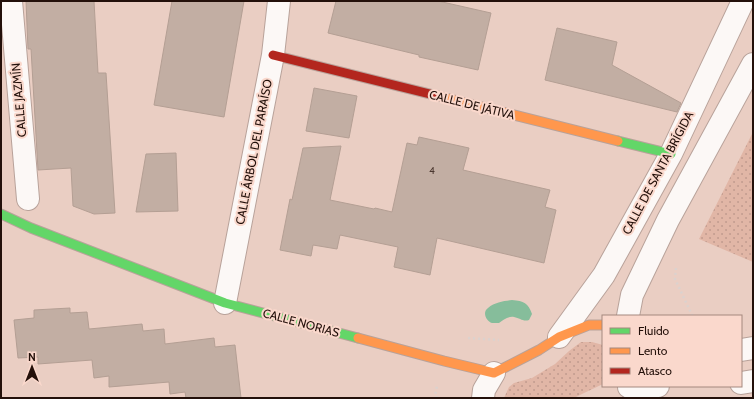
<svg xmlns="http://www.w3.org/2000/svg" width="754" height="399" font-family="Cabin,sans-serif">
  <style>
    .grass { fill: url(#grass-dots) }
    .water { fill: #86bd9b }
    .building { fill: #c2aea3; stroke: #b49f94 }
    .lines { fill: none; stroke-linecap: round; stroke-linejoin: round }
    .street-casing { stroke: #b8a29a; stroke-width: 24 }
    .fast-casing { stroke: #b8a29a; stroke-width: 11 }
    .slow-casing { stroke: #b8a29a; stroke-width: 11 }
    .jam-casing { stroke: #b8a29a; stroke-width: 11 }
    .path { stroke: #dcd2ce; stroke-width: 2.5; stroke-dasharray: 2 3; stroke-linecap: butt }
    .street { stroke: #fcf8f6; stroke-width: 22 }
    .fast { stroke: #63d668; stroke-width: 9 }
    .slow { stroke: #ff974d; stroke-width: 9 }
    .jam { stroke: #b3261e; stroke-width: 9 }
    .labels { text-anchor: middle; stroke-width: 4; stroke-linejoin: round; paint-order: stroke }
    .number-label { font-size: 10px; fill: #4b3830 }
    .street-label { font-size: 12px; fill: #23100a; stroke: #fad8cc }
  </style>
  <defs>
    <pattern id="grass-dots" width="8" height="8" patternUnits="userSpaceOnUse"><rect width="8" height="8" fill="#e1b6a6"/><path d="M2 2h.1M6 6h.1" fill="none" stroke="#c19b8e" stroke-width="1.8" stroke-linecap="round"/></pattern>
  </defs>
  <rect width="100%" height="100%" fill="#eacec3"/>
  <path class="grass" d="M753,132V262L699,239Z
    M581,342H592L603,345V384L582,394L574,398H504L509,387L514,383L532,378L555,364L569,351Z"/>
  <path class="water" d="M512,300C524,301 528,303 532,314L529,320C523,322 520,318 514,317C508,316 503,320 499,323C497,323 494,323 492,323C486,321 482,312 488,308C495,302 504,301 512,300Z"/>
  <path class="building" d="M26,1H94L98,73H106L115,213L94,214L73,206L71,168L38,170L31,49H28Z
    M172,1H244L224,117L154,105Z
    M336,1H438L491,13L478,70L419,57V55L328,33Z
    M557,28L617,42L612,65L681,103L677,112L545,80Z
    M314,88L357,96L349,138L306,131Z
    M419,137L469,148L463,170L550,190L545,207L556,210L544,263L437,238L430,275L394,267L398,247L340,235L337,249L313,245L311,256L280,250L290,199L292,200L303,148L341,146L330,200L374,209L375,208L392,212L407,143L417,145Z
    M176,153L178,211L136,212L146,154Z
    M70,308V313L87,312L89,329L142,324L143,331L164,329L165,344L214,338L215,347L235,345L241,398H186L185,392L170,394L169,382L109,387V376L94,378L92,360L38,364V357L18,358L14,320L34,318V310Z"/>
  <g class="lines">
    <g class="street-casing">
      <path id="street" d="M11,1L28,199
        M225,303L273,55L279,1
        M628,316L632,295L668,220L753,64
        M559,337L604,275L671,154L743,1
        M741,350L753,348
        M741,383L753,381
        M629,387L658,386
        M483,398L484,390L494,373"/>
    </g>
    <g class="fast-casing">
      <path id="fast" d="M618,141L671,154
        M1,214L31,228L225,303L358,338"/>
    </g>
    <g class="slow-casing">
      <path id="slow" d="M438,96L618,141
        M358,338L444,361L494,373L539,350L559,337L589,325H603"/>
    </g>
    <g class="jam-casing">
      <path id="jam" d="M273,55L438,96"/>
    </g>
    <path class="path" d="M676,268L675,279L692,315L695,316
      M468,338L499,340
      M437,398L435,395L437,386"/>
    <use href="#street" class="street"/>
    <use href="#fast" class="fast"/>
    <use href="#slow" class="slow"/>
    <use href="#jam" class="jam"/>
  </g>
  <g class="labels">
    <g class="number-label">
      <text x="432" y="174">4</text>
    </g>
    <g class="street-label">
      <text transform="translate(19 100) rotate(-95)" y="4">CALLE JAZMÍN</text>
      <text transform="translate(472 105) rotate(14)" y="4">CALLE DE JÁTIVA</text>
      <text transform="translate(254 152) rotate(-79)" y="4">CALLE ÁRBOL DEL PARAÍSO</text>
      <text transform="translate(658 173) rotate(-62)" y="4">CALLE DE SANTA BRÍGIDA</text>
      <text transform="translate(301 323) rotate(15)" y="4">CALLE NORIAS</text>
    </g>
  </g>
  <rect width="754" height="399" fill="none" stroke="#23100a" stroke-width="4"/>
  <rect x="602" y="315" width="140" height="72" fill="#fad8cc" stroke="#a4887e"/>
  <rect x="610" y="328" width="20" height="6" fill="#63d668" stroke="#a4887e"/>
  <text x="638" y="335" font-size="12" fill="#23100a">Fluido</text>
  <rect x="610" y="348" width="20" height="6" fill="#ff974d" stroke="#a4887e"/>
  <text x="638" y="355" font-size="12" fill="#23100a">Lento</text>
  <rect x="610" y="368" width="20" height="6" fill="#b3261e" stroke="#a4887e"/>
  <text x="638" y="375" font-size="12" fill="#23100a">Atasco</text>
  <g transform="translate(32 367)" stroke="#fad8cc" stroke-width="3" paint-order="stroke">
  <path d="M0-3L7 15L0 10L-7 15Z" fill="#23100a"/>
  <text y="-6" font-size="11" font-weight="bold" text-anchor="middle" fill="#23100a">N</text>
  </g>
</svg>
